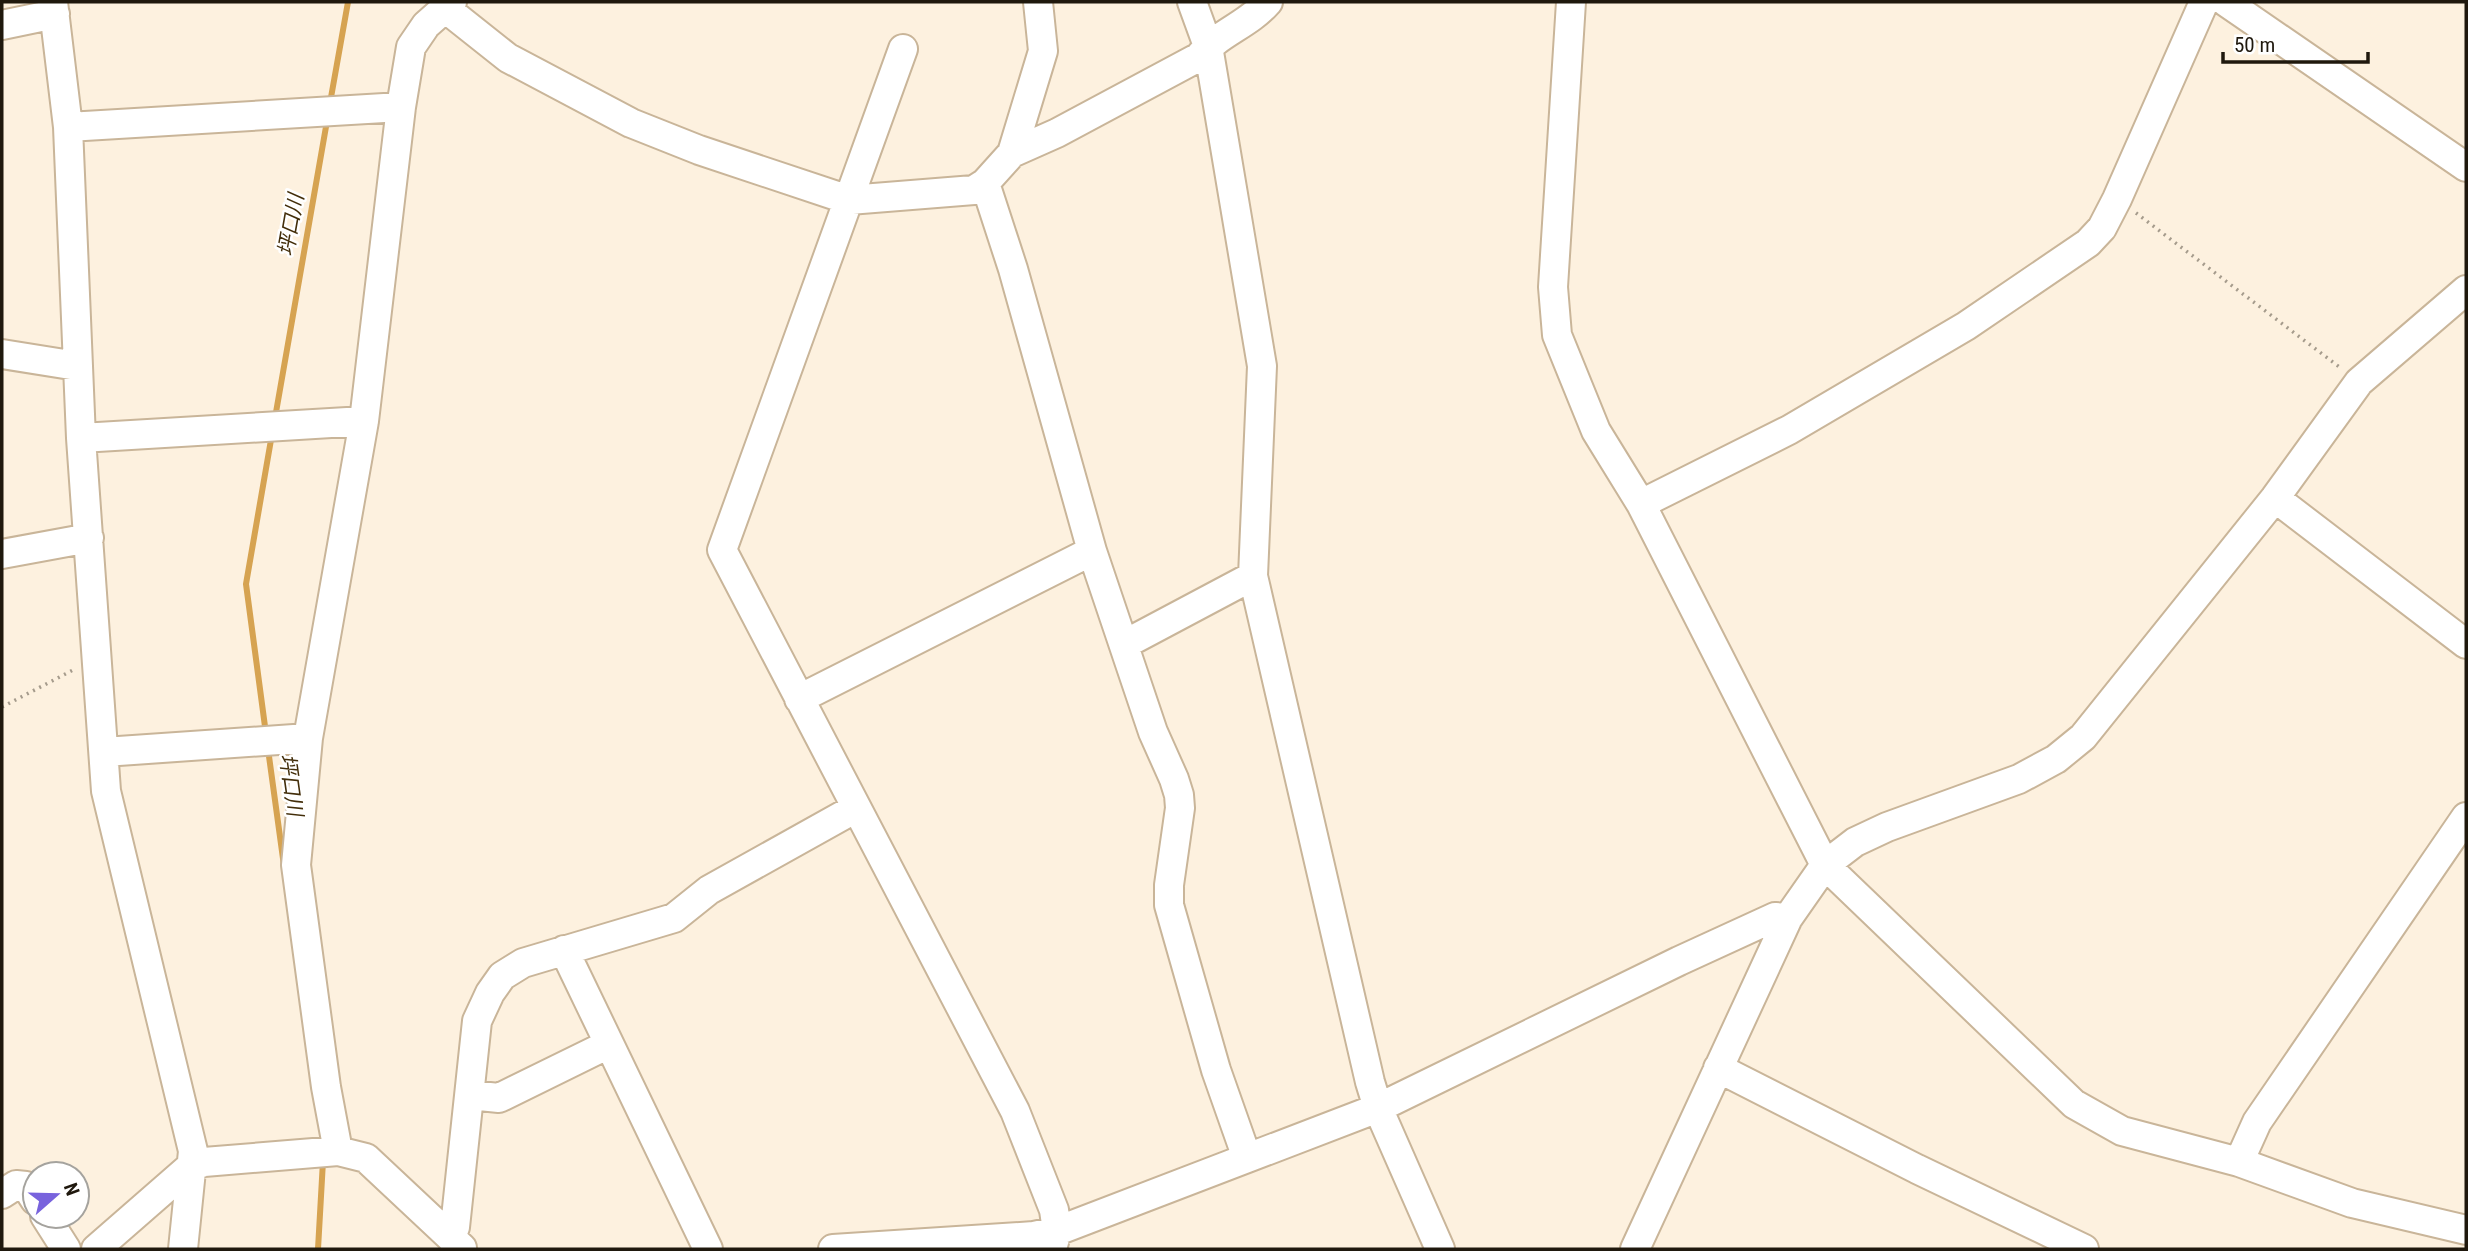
<svg xmlns="http://www.w3.org/2000/svg" width="2468" height="1251" font-family="'Roboto Condensed','Noto Sans JP',sans-serif">
  <style>
    .lines { fill: none; stroke-linecap: round; stroke-linejoin: round }
    .stream { stroke: #d6a351; stroke-width: 6 }
    .minor-casing { stroke: #c9b599; stroke-width: 32 }
    .path { stroke: #a59b8c; stroke-width: 3.5; stroke-dasharray: 2 5; stroke-linecap: butt }
    .minor { stroke: #fff; stroke-width: 28 }
    .labels { text-anchor: middle; stroke-width: 5; stroke-linejoin: round; paint-order: stroke }
    .water-label { font-size: 21px; font-style: italic; fill: #432e0a; stroke: #fff }
  </style>
  <rect width="100%" height="100%" fill="#fdf1df"/>
  <g class="lines">
    <path class="stream" d="M330,103L348,2
      M275,418L327,121
      M266,734L246,584L272,434
      M268,749L284,866
      M318,1249L323,1161"/>
    <g class="minor-casing">
      <path id="minor" d="M53,2L68,127L81,438L106,791L193,1151L183,1249
        M1192,2L1208,46L1262,366L1253,576L1370,1082L1378,1108L1440,1249
        M1571,2L1553,287L1557,335L1596,431L1641,504L1825,865L2074,1104L2122,1131L2239,1162
        M2226,2L2466,167
        M445,8L508,58L631,123L699,150L849,200L974,190L985,183L1012,153L1057,133L1199,57C1218,33 1248,25 1268,2
        M2,25L55,14
        M903,49L722,550L1015,1111L1054,1210L1057,1231L1052,1249
        M68,127L401,107
        M1012,153L1043,51L1038,2
        M985,183L1013,269L1092,551L1153,732L1174,779L1179,795L1180,808L1169,885V905L1216,1070L1247,1158
        M2,354L77,366
        M81,438L364,421
        M2275,498L2466,644
        M1641,504L1789,430L1966,326L2088,243L2102,228L2117,199L2204,2
        M2,554L89,538
        M1125,644L1253,576
        M799,699L1092,551
        M104,752L308,738
        M2466,817L2257,1122L2239,1162L2352,1203L2466,1230
        M564,950L708,1249
        M1718,1068L1917,1169L2084,1249
        M470,1095L499,1098L609,1044
        M338,1151L326,1087L296,865L308,738L364,421L401,107L411,47L426,25L452,2
        M2,1194L16,1185L26,1186L35,1200
        M45,1216L66,1249
        M451,1238L455,1227L477,1021L490,993L502,976L523,963L674,918L709,890L856,808
        M96,1249L190,1167L204,1162L338,1151L366,1158L462,1248
        M833,1249L1034,1236L1057,1231L1378,1108L1679,961L1775,917L1788,918
        M1635,1249L1788,918L1825,865L1855,842L1887,827L2019,779L2056,759L2083,737L2275,498L2359,382L2466,290"/>
    </g>
    <path class="path" d="M2136,213L2342,369
      M2,707L73,670"/>
    <use href="#minor" class="minor"/>
  </g>
  <g class="labels">
    <g class="water-label">
      <text transform="translate(291 225) rotate(-80)" y="7">坪口川</text>
      <text transform="translate(291 785) rotate(82)" y="7">坪口川</text>
    </g>
  </g>
  <rect width="2468" height="1251" fill="none" stroke="#1f180d" stroke-width="7"/>
  <g transform="translate(56 1195) rotate(70)"><circle r="33" fill="#ffffff" stroke="#a5a39e" stroke-width="2"/>
  <path d="M0-5L12 26L0 18L-12 26Z" fill="#7863dd"/>
  <text y="-10" font-size="19" font-weight="bold" text-anchor="middle" fill="#1f180d">N</text>
  </g>
  <path d="M2223 52v10h145v-10" fill="none" stroke="#1f180d" stroke-width="3.5"/>
  <text x="2234" y="52" font-size="21" fill="#1f180d" stroke="#ffffff" stroke-width="5" paint-order="stroke">50 m</text>
</svg>
